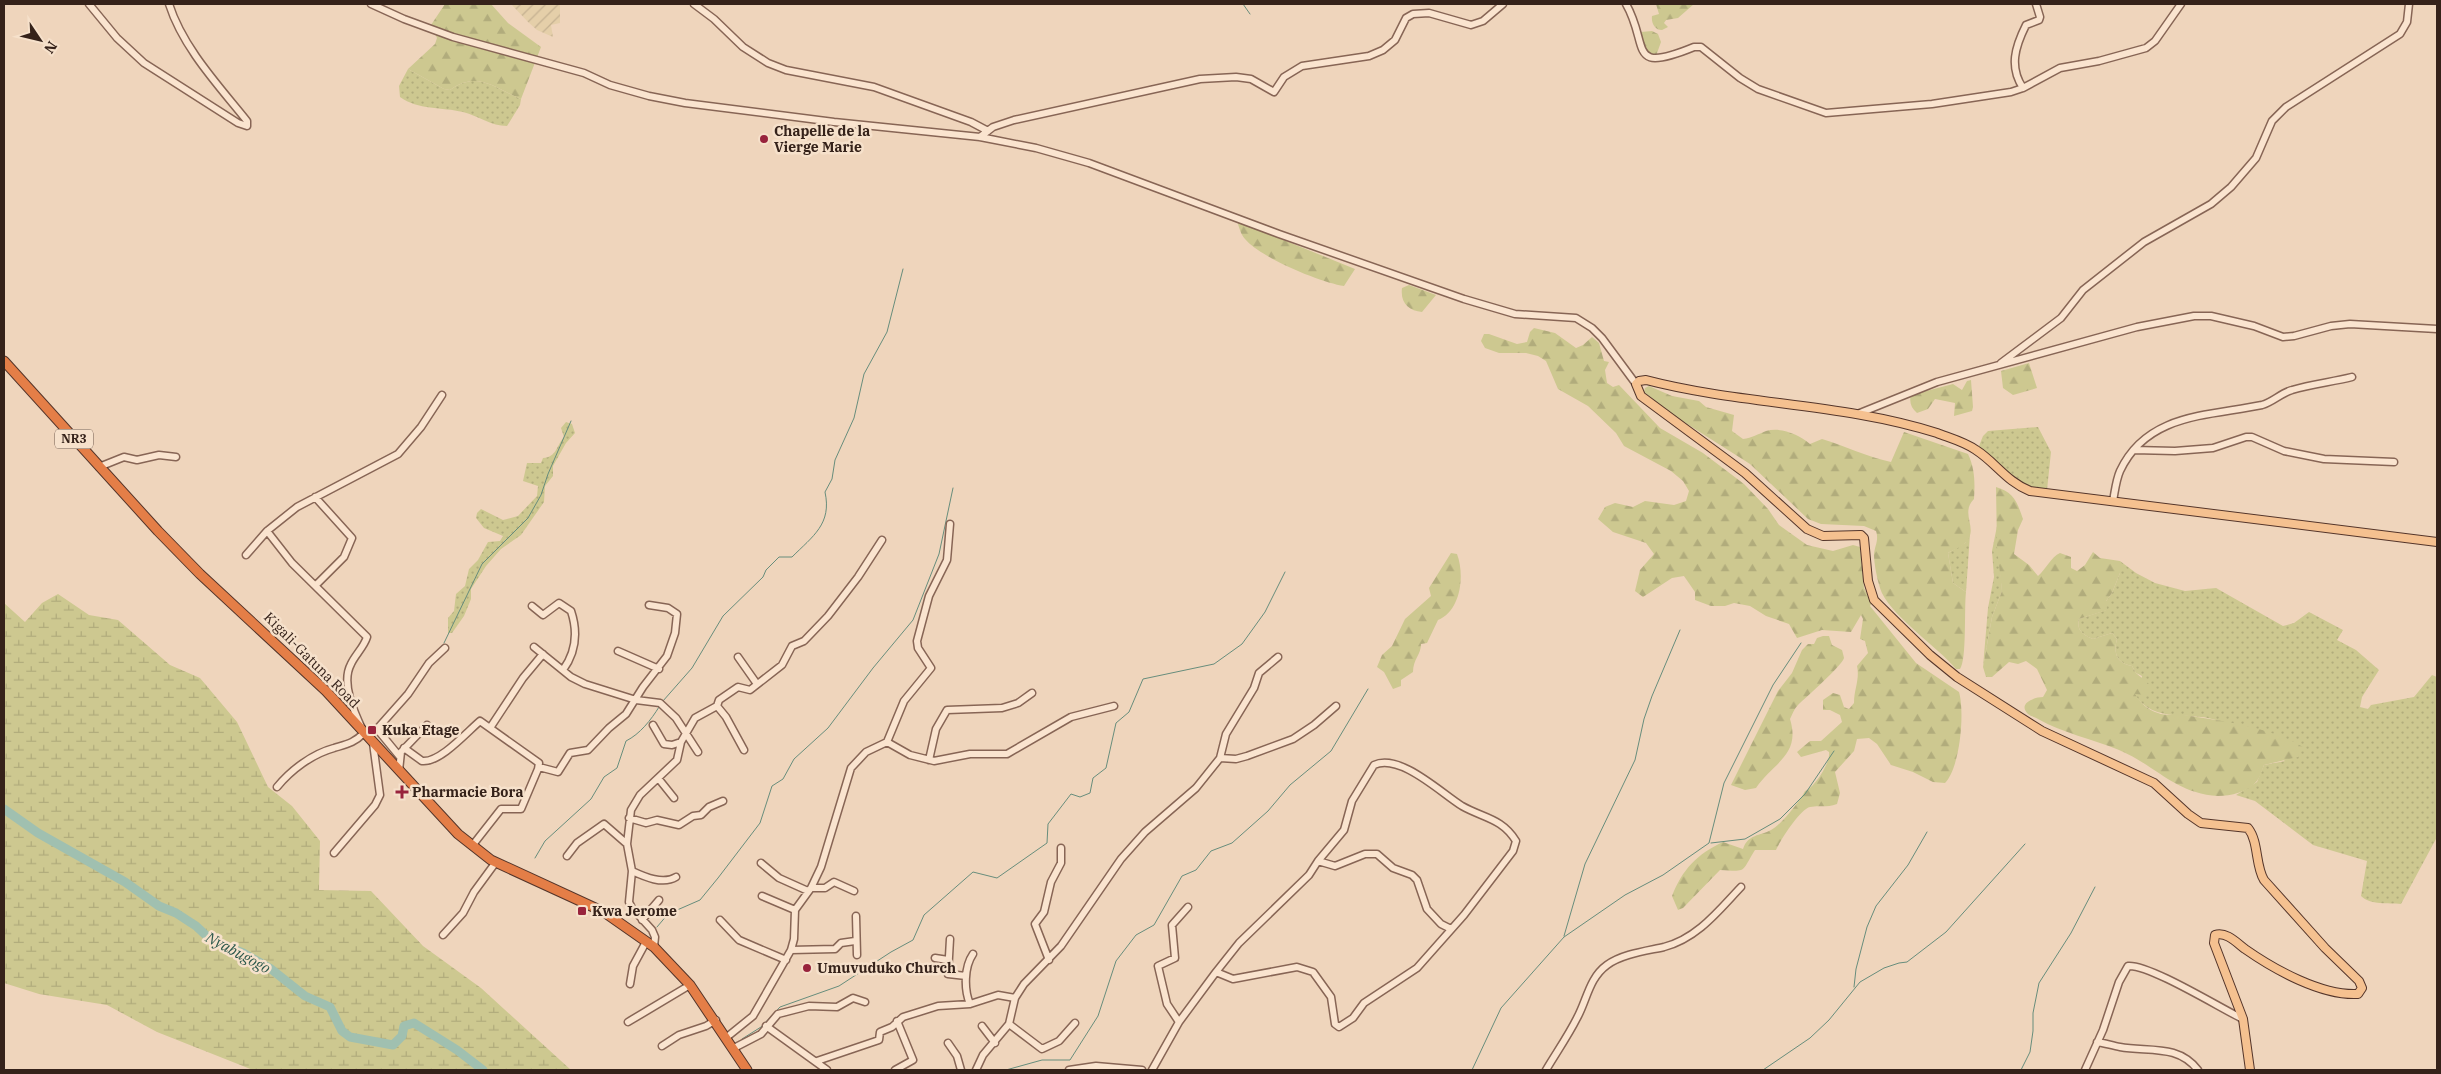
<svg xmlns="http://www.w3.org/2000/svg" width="2441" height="1074" font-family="'IBM Plex Serif',serif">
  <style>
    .farmland { fill: url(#farmland-furrows) }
    .grass { fill: url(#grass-dots) }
    .forest { fill: url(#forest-firs) }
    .wetland { fill: url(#wetland-marsh) }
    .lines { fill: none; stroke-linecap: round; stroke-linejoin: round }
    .stream { stroke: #678d7c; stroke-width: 1 }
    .river { stroke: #a0c0b0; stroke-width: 9 }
    .minor-casing { stroke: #876555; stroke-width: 9 }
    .major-casing { stroke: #54352a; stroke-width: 10 }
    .highway-casing { stroke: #54352a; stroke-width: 11 }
    .minor { stroke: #fae4cf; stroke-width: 6 }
    .major { stroke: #f5c190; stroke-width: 8 }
    .highway { stroke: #e47e47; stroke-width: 9 }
    .poi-dot { fill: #98233c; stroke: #f6e1cb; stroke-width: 2 }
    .labels { text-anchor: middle; stroke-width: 5; stroke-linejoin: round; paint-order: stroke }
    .shield { fill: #f6e1cb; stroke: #6f5b4f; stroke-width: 1 }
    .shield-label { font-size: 12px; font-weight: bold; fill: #35221a }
    .poi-label { font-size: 14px; font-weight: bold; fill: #35221a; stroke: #f6e1cb; text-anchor: start }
    .street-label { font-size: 14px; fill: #35221a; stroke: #f6e1cb }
    .water-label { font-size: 15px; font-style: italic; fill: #29564a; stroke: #f6e1cb }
  </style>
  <defs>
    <pattern id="farmland-furrows" width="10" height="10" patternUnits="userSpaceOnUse" patternTransform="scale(1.25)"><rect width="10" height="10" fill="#e5cfa9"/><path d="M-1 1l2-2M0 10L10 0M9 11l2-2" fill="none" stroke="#c5b191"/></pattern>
    <pattern id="grass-dots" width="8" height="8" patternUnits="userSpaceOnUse" patternTransform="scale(1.25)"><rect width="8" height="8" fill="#cdc890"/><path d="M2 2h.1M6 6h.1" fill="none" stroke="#b1ac7c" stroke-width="1.8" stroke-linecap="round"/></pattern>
    <pattern id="forest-firs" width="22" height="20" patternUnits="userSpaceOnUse" patternTransform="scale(1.25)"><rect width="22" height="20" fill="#cdc890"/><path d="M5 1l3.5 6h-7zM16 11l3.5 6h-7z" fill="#b1ac7c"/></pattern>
    <pattern id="wetland-marsh" width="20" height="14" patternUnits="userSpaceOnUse" patternTransform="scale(1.25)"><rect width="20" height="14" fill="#cdc890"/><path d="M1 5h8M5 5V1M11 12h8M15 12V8" fill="none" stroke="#b1ac7c"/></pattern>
  </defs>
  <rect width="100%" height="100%" fill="#efd5bc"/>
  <path class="farmland" d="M511,4H560V23L551,25L553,37L537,30L528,22Z"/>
  <path class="grass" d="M408,69L444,89L450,90C478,70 494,88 521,99L520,105L507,126C491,126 479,116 463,112C442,107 418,110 400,97L399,86Z
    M566,422L572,424L575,433L566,443L553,466V476L545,486L544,502L521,535L501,549L486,566L471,589V599L464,616L452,633H448V618L454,611L456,594L465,586L469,569L478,560L488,542L500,541L503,536L484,528L476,518L477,513L481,509L503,520L518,516L537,496L538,486L523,481L527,463H541L543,458C557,457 556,446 564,437L561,428Z
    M2038,427L2051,452L2047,490L2020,484L1979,446L1983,436L1988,431Z
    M1997,526L2002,591L1992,617L1983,667L1988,608L1994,577L1992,551Z
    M1970,534L1966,592L1953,583L1948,553L1965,543Z
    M2120,561L2136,573L2155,583L2185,591L2216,588L2283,626L2294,623L2309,612L2343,630L2337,640L2356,650L2379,670L2362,697L2360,707L2368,709L2371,705L2414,697L2432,675L2437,677V837L2401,904C2389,903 2370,905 2361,896L2367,861L2313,845L2255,801L2236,795L2257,782L2264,765L2285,761C2266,749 2243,730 2222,722C2191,709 2155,726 2134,694L2139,693L2142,676L2136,673L2132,666C2117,663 2113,654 2117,639L2112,633L2093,639C2083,635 2076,630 2079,619L2106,610V601L2112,593L2120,573Z"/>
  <path class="forest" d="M445,4H491L508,23L541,47L521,99C494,88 478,70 450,90L444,89L408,69L435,44L437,38L431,25Z
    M1656,4H1694L1678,18L1666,20L1664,23L1668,27L1662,30C1655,30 1651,23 1652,16L1659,14Z
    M1652,31L1658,34L1661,42L1656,56L1647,53L1640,38L1641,32Z
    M1237,221L1355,269L1344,286C1320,282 1261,258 1245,239C1241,235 1239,227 1237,221Z
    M1409,285L1436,295L1422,312C1409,311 1400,303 1402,288Z
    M1534,328L1555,333L1576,348L1583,345L1592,337L1599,343L1604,361L1609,362L1605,370L1607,383L1613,387L1619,385L1660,428L1703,453L1744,484L1768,509L1779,525L1807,545L1833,551L1853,545L1860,547L1864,588L1872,603L1870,606L1916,663L1959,692C1965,713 1960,768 1945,783L1933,782L1913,772L1891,765L1877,744L1869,738L1857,739L1854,751L1835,772L1840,793L1837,804C1826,808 1819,805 1810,807C1800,809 1780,841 1776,850H1755C1741,872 1748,872 1720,870L1683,908L1678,910L1672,896C1682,870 1697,854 1723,842L1743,849C1748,834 1760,836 1771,830C1781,825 1800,801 1805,791C1814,788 1831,762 1829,752L1826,750L1801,757L1797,752L1810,741H1821L1842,722L1840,715L1830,710H1823V700L1833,693L1840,695L1844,707L1849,709L1854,703C1854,689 1860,679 1857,666L1868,653L1865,641L1860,639L1863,619L1861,615L1851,632L1822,630L1797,638L1789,624L1766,616L1750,606L1734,603L1725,606H1711L1695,600V592L1684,576L1672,578L1643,597L1635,591L1640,570L1654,554L1646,543L1613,532L1598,519L1605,507L1615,503L1633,507L1645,501L1674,505L1686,501L1689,491L1683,481L1671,471L1624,446L1616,433L1588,406L1558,389L1546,361L1538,356L1526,353H1499L1485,348L1481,341L1484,334H1489L1517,344L1527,342L1530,332Z
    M2029,363L2037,388L2013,395L2003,388L2001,371Z
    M1971,380L1973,407L1972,411L1954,416L1955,403L1935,399L1928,409L1917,413C1911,408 1909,402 1911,395L1953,384L1962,390L1967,381Z
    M1649,386L1672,396L1699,401L1706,407L1734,415L1732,431L1743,439C1752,438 1758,434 1766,431C1781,427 1798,434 1810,444L1822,439C1845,446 1867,457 1891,462L1904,432L1968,454C1975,469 1975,483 1974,499C1959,514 1980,529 1965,543C1961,547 1953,550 1948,553L1953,583L1966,592C1964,608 1967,660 1960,669H1956C1939,648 1887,613 1880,588C1877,578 1874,564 1874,554C1875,545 1879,540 1876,531L1864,526L1821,524L1808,519L1750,464L1673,415L1644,392L1645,388Z
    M1996,487C2014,492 2017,502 2023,519L2018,530L2014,554L2029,565L2038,576C2046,569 2051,557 2060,553L2071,557V568L2077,571L2085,565L2093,552L2100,558L2120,561V573L2112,593L2106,601L2107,610L2079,619C2076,630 2083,635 2093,639L2112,633L2117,639C2113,654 2117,663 2132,666L2136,673L2149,684L2150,692L2147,695L2135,694C2140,703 2148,710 2158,713C2165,716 2176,714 2184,715C2223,721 2269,727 2303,747L2298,757L2264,765C2262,770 2260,778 2256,782C2247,792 2231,796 2218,796C2176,794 2155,765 2119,750C2092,739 2063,733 2038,719C2035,717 2030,716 2028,714C2017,703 2035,697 2043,697L2047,690L2037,669L2026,661L2018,664L2009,662L1992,677H1986L1983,667L1992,617L2002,591L1997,547Z
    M1451,553L1457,554C1465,575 1461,611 1438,620L1427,643L1421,644C1421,655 1413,659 1413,672L1401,680V686L1393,689L1384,672L1377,667L1382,655L1392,646L1405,619L1431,596L1429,588Z
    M1823,636H1829L1832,645L1842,650C1842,650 1844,657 1844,658C1842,666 1806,697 1798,705C1794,709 1792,715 1790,719C1801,755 1774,762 1756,788L1745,790L1731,785L1778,691L1792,673L1802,650L1808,644H1814L1817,638Z"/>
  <path class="wetland" d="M58,594L89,615L118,620L170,665L200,678L237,722L268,787L292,806L320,841L319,890L371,891L423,946L481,988L571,1070H253L157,1032L107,1005L39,994L4,983V603L25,622L42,603Z"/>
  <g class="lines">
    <path class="stream" d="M1243,4L1250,14
      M444,643L482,564L528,518L541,495L548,474L571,421
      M663,701L692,668L723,616L763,577L766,570L779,557H792C813,536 832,524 825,492L832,479L835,460L854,418L864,374L887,332L903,269
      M1711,843L1745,839L1780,819L1805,794L1834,751
      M535,858L545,841L591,799L604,777L617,768L626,741C640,734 651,720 659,707
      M657,927L668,914L700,900L718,878L760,823L772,786L783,779L794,759L828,728L873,668L913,620L939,554L953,488
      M1564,936L1585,864L1635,760L1644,719L1652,696L1680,630
      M1854,987L1856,969L1867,927L1876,906L1908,865L1927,832
      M742,1039L761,1027L780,1007L839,986L891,952L913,940L924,915L973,872L997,878L1047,843L1048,824L1071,794L1080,797L1090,793L1093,778L1106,768L1116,723L1129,712L1143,679L1214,664L1242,644L1265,612L1285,572
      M1006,1070L1042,1060H1070L1098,1016L1116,961L1136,935L1154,925L1182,876L1196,870L1211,851L1232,843L1268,811L1290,785L1331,751L1368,689
      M1472,1070L1501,1008L1564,937L1625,895L1663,875L1709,843L1724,783L1773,685L1801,643
      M1763,1070L1810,1038L1829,1020L1860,982L1884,968L1899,963L1907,962L1946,932L2025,844
      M2021,1070L2030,1052L2033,1031V1013L2039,983L2071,933L2095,887"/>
    <path class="river" d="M4,809L38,833L125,882L159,906L176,913L196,926L211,940L243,953L271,969L305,996L330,1007L342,1031L350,1037L393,1045L402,1036L404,1026L414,1023L457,1050L483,1070"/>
    <g class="minor-casing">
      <path id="minor" d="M89,4L117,38L144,63L238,123L247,126V121C219,86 183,48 169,4
        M371,4L404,19L453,37L584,73L610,85L649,96L685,103L834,122L980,137L1036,148L1089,163L1279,234L1464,299L1515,314L1576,318L1592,328L1602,338L1636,384
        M694,4L714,19L743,47L768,63L786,70L874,87L971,122L988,131
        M1626,4C1650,46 1626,75 1694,47H1701L1740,78L1758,89L1826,113L1932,104L2011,92L2023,88L2060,68L2099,61L2146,48L2155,41L2181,4
        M2023,88C2009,67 2015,47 2026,25L2039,20L2040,17L2036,4
        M980,137L993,127L1014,120L1200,79L1236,77L1251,79L1274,92L1284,77L1302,66L1369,56L1383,50L1395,40L1406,18L1413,14L1429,13L1471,25L1483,21L1503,4
        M2001,363L2061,318L2083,290L2144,242L2211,204L2231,187L2256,158L2272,121L2286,107L2400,34L2407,22L2409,4
        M1860,413L1937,382L2137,327L2194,316H2211L2254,326L2283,337L2294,336L2331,326L2350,324L2437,329
        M2134,450L2175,451L2213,448L2246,437H2252L2284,451L2324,459L2394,462
        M99,467L124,457L137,460L159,455L176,457
        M315,497L352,538L344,557L316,585
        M2113,501C2115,491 2116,480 2120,471C2147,413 2209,416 2262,405C2273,402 2281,393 2292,390C2312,384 2332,382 2352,377
        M246,555L267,531
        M532,606L543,615L559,603L571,611C578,632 576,652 563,670
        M534,647L571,677L585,684L636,700L660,703L676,718L698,752
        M618,651L659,669
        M738,657L757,684
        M717,706L726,717L744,750
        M653,725L664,744L672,745L681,742
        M490,728L523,678L543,654
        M887,742L910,755L934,761L970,754H1007L1071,717L1114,706
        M404,748L422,761C440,763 467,732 480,721L539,763L538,769L521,809H501L472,846
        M400,757L377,729L408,694L429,663L445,648
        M1220,758L1226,734L1254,688L1259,673L1278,657
        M929,760L936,729L947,710L1002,708L1018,703L1032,693
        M539,767L558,772L570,753L588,750L609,728L626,714L643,687L667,656L675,633L677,614L668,608L649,605
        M399,771L401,752L427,725
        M658,778L674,798
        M277,787C291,770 312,754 334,748C347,744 354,743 364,733C356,716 340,684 351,664C355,655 364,647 367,637L292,563L267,531L297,507L398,454L421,427L442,395
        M629,818L646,823L657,820L679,825L693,816L701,815L709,807L723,801
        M334,853L375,805L380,795L373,743
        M567,856L577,843L604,824L627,844
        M1318,861L1335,866L1365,854H1377L1393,868L1412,875L1417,880L1427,909L1441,924L1451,929
        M761,863L779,878L808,891
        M632,871C645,877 663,885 676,877
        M811,888H825L834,882L854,891
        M762,896L795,910
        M856,916L857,955
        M642,920L659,900
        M720,920L739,940L786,960
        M443,935L463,913L474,892L496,862
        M950,939L948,974L966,976
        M654,947L655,937L652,930L632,908L629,902L632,871L627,844L631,810L640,795L677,760L681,742L695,718L717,706L719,700L738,687L750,690L782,665L792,646L804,641L828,616L858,577L882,540
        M791,950L835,949L841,943L855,941
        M935,958L948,960
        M1049,960L1035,924L1044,912L1051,882L1061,863V848
        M630,984L633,966L646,942
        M970,1004C964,990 964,967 973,954
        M628,1022L690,985
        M1179,1022L1167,1004L1158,966L1175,958L1172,925L1188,907
        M1009,1024L1042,1049L1059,1041L1075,1023
        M766,1026L827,1070
        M982,1026L995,1043
        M727,1037L753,1016L791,950L794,939L795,910L811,888L821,867L851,768L866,752L887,742L904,701L931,668L918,648L917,641L929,596L947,560L950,524
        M2097,1042C2105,1043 2113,1046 2120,1047C2149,1052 2178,1044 2198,1070
        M948,1043L957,1056L961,1070
        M662,1046L679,1035L706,1026L716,1020
        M734,1048L761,1034L778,1014L809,1006L837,1007L853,998L865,1002
        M817,1061L879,1040L880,1032L892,1027L903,1017L938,1006L970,1004L998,995L1015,998
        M895,1070L913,1060L897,1021
        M976,1070L983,1055L1009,1024L1015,998L1024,984L1061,946L1121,859L1145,832L1196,788L1220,758L1236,759L1247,756L1293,739L1314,725L1336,706
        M1069,1070L1096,1066L1142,1070
        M1152,1070L1179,1022L1216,972L1239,943L1309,875L1318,861L1344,830L1352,801L1374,765C1400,753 1441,793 1462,806C1483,818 1502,818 1516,841L1513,851L1464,915L1417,968L1364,1003L1353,1018L1339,1027L1335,1024L1331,997L1313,972L1297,967L1233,979L1216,972
        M1546,1070C1556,1053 1568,1036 1577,1018C1587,1000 1589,978 1607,965C1622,954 1646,951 1664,947C1698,938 1719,910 1741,887
        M2085,1070L2103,1030L2119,982L2128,966C2149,964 2220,1008 2243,1019"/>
    </g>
    <g class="major-casing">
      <path id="major" d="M2250,1070L2243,1019L2214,943L2215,935C2226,931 2237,943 2245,949C2275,970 2322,996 2358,994L2362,988L2359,981L2325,948L2264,880C2255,865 2259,842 2248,828L2201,823L2188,814L2154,783L2042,731L1957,677L1930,655L1874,600L1868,581L1864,538L1861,535L1823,536L1807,529L1745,473L1641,396L1636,384L1639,381L1646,380C1742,405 1843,403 1937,433C1950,438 1965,442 1976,450C1995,462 2007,482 2030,491L2437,542"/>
    </g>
    <g class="highway-casing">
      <path id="highway" d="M4,361L158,531L200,574L326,691L458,834L491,860L604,912L654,947L690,985L747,1070"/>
    </g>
    <use href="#minor" class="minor"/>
    <use href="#major" class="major"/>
    <use href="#highway" class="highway"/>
  </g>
  <g class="poi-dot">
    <circle cx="764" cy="139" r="5"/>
    <rect x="367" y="725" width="10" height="10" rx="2.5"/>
    <path d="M399.5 784.5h5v5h5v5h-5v5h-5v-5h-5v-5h5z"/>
    <rect x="577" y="906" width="10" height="10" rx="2.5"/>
    <circle cx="807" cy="968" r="5"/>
  </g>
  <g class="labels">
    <rect class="shield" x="55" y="429.5" width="38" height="19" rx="4"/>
    <g class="shield-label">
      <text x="74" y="443">NR3</text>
    </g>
    <g class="poi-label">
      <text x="774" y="136">Chapelle de la<tspan x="774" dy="16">Vierge Marie</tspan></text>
      <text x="382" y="735">Kuka Etage</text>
      <text x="412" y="797">Pharmacie Bora</text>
      <text x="592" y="916">Kwa Jerome</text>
      <text x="817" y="973">Umuvuduko Church</text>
    </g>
    <g class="street-label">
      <text transform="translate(312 660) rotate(45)" y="5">Kigali-Gatuna Road</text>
    </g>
    <g class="water-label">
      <text transform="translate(238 953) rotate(28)" y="5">Nyabugogo</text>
    </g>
  </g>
  <rect width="2441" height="1074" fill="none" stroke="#35221a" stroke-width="10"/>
  <g transform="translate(40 40) rotate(125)" stroke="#f6e1cb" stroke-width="4" paint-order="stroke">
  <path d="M0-4L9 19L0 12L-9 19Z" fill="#35221a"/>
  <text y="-8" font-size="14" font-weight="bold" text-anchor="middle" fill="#35221a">N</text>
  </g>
</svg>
